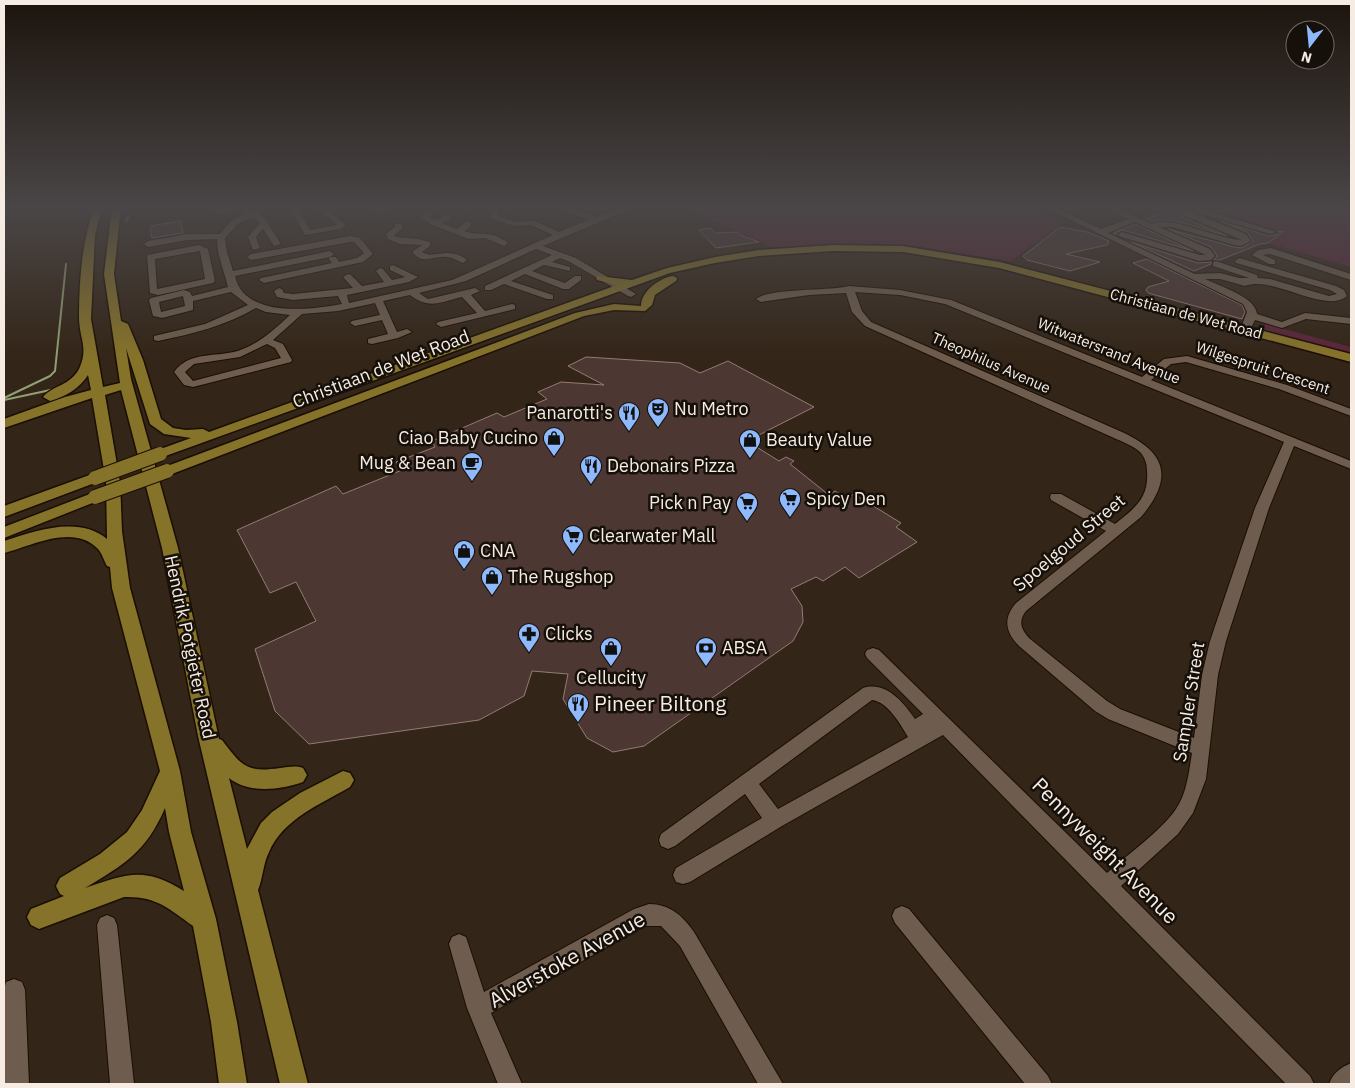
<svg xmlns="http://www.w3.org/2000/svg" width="1355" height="1088" font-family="'IBM Plex Sans',sans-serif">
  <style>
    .green { fill: #5c243a }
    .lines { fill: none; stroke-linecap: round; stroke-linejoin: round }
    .stream { stroke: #90a074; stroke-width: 2 }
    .building { fill: #4d3733; stroke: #947b76 }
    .minor-casing { stroke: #1b0e03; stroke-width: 2 }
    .major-casing { stroke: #1b0e03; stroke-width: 3 }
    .minor { fill: #6e5d4e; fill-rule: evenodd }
    .major { fill: #86732a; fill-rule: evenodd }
    .major-bridge-casing { stroke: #1b0e03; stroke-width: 16; stroke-linecap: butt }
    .major-bridge { stroke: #86732a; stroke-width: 14 }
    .labels { text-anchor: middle; stroke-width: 5; stroke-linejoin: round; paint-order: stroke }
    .far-street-label { font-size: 15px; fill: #f6ece3; stroke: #16100a }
    .street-label { font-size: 18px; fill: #f6ece3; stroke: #16100a }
    .poi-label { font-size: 18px; fill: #f6ece3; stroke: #16100a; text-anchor: start }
    .near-poi-label { font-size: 21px; fill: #f6ece3; stroke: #16100a; text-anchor: start }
    .near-street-label { font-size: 21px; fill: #f6ece3; stroke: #16100a }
  </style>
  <rect width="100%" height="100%" fill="#332517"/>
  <path class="green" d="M684,207H1027L1064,222L1010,261L913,246L772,247Z
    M1205,207H1351V267L1268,243L1282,232Z
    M1265,324L1351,347V353L1264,330Z"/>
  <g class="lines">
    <path class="stream" d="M126,221L129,216
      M4,398L50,376L55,371L66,264
      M4,400L55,389"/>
  </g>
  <path class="building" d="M1178,208L1177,211L1182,217L1227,236L1183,223L1160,220L1152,222L1146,219Z
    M181,221L183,233L152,238L150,226Z
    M1220,221L1269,236L1278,234V231L1283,232L1268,243L1260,244L1220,260H1214L1217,256L1211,247L1168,229L1234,247L1242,248L1253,241L1247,232Z
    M1135,224L1193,251L1123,230L1117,232L1116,235L1113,233Z
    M1060,227L1087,232L1109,241L1107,245L1066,254L1100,262L1070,271L1027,260L1023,256Z
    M710,228L715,233L738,232L740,235L759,242L716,248L699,230Z
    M1131,242L1198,263L1211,262V264L1194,271Z
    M1147,259L1242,305L1245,312L1242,319L1148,293L1146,290L1148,287L1169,281L1133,263Z
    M586,357L680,363L700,373L728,361L814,407L747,441L779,461L786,457L794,461L790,464L829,495L835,491L847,498L854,494L901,523L896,527L917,542L859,578L845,567L823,581L816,577L791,589L802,606L803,622L793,641L644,746L613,752L587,738L563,699L568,674L532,671L524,696L479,720L309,744L275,711L255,649L316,621L296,582L270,593L237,530L336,486L343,494L402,470L396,462L435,447L432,441L497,413L504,417L547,399L538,392L561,382L604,385L568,366Z"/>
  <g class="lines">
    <g class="minor-casing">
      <path id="minor" d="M212,207H220L224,210L234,207H245L224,214L215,213Z
        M261,207H271L258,214L264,217L281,244L274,246L263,229L256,237L260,248L253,250L248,237L260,223L252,217L238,224L225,238L227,252L233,271L330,251L334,254L330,257L235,276C244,318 310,310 342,304L338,296L293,300L277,297L274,291L279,288L282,289L284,293L293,294L353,288L343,277L348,274L351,275L362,286L384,282L376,271L380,268L383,269L392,280L405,277L390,270V266L393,265L418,277L409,282L347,295L349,303L452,280L553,235L531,225L514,226L490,218L492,210L486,207H499L497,215L515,222L535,221L559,232L588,220L557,207H568L596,217L624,207H635L543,246L576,258L636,294L631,297L628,296L570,262L560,258L552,262L570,267V271L544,265L532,271L565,283L575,276H581V280L569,289H563L525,274L511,281L553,295V299H547L504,284L491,290H485V286L552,255L536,249L466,281L419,293L428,299L475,288L480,291L471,295L485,311L512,304L515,305V309L441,327L436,324L438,322L477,313L462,297C441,302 429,310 410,295L383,301L397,332L407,329L412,332L398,338L372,344L368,343V339L388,334L382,320L355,326L350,323L352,321L380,315L375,303L338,311L302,314L273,340L283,344L292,360L291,362L193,387L184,385L174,372C191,349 219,359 243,349C261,342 276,328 290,315L266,312L256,308C225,326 192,334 158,341L154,340V336L205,324L248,305L231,292L193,301V310L162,318L153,316L149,300L151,298L184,290L190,292L192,296L228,287L218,252L217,239L188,240L148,247L144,244L148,241L188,234H220L232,220ZM183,296L185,306L161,312L159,302ZM267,344L275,348L281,358L193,381L185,372L194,364L240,357Z
        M289,207H297L310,230L337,225L316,207H324L346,225L341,229L305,235Z
        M366,207H396L381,213Z
        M428,207L435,209V213L429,217L435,220L445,215H451V219L442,223L457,229L465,222H471V226L464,231C481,237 491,229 508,243L504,246L485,238L469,239L432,225L420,217L428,210Z
        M467,207H476L470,210H467Z
        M1044,207H1054L1101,229L1128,219L1106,207H1116L1152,224C1169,214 1220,240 1242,240L1183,215L1179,211L1181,207H1187L1189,211L1246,234L1251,241L1241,246L1234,245L1173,227H1159L1210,249L1215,256L1211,260L1199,261L1119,236L1118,234L1122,232L1200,255H1206L1135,222L1108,233L1195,274L1220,273L1239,278H1249L1213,266V262L1216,261L1257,275L1258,278L1270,279L1329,296L1337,294L1330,290L1236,263L1235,261L1239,258L1336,286L1344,290L1347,296C1324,315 1274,275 1245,286L1220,279H1205C1219,286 1256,297 1257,314L1282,322L1305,313L1351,318V324L1306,319L1282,328L1255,320L1249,332H1241L1240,330L1247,312L1243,304Z
        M1194,208H1200L1277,232L1270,234L1194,212Z
        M395,224H401L403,228L394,235L396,237L418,239L430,242V246L422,252C434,260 449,245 467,260L463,263C458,261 452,257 447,257C433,255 424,266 412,252L422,245L400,244L388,239L386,234L395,227Z
        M350,236L360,238L373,254L363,262L264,283L259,280L261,278L332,263L329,259L330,257H336L339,262L357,258L364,253L354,242H350L251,260L247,257L251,254Z
        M199,245L208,249L215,281L213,283L158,295L150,293L147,255ZM200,251L205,279L157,289L155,259Z
        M1271,248L1351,274V280L1270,254L1263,255L1275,260V264H1269L1252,255L1258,250Z
        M849,286L900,290L951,300L1142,377L1164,359L1187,356L1287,385L1351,409V416L1279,389L1186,362L1171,364L1151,380L1351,461V469L1294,446L1269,508L1226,641L1218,675L1206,779L1193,813L1178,834L1121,886L1310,1076L1314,1084H1286L943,735L782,826L690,882L683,884L676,882L673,875L676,868L762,818L745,794L675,846L668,849L661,846L659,840L661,834L863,688C886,681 903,702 915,719L923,714L867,658L865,654L867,650L873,648L879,650L1107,873C1128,854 1161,831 1176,809C1187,793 1189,771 1192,753L1108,719L1095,711L1019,646C1005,632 1003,618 1016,603L1106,531L1051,500L1050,497L1051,494H1061L1115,524C1135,508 1149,498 1147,471C1147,464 1145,458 1141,453C1134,446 1123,442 1114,438L865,326L852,312L846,293L809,295L761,302L756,299C769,288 830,291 849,286ZM855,292L900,295L945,304L1284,442L1255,508L1210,641L1202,675L1194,738L1120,709L1107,701L1029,638C1021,629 1018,621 1026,611L1141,517C1173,479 1168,453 1122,432L871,322L862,311ZM872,700C888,702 900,724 908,737L778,809L759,784Z
        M649,904C670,904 683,916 694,932L783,1084H758L680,946L661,926H644L491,1013L522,1084H498L467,1008L449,944L452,937L459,934L466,937L484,992L634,909Z
        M902,906L909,909L1048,1076L1052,1084H1025L895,923L892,916L895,909Z
        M107,915L114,918L117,925L134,1084H110L97,925L100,918Z
        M14,979L22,982L25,990L29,1084H5L4,989L6,982Z
        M1351,1063V1084H1329C1333,1073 1340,1068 1351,1063Z"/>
    </g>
    <g class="major-casing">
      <path id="major" d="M94,207H103L95,235L91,319L103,387L120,383L104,274L112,207H121L114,274L121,321L128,324L143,360L161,419L173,428L186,430L203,429L209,432L617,285L597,280L596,278L597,276L632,280L667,268L715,257L759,250L833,245L903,246L1000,262L1351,354V362L999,268L903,252L833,251L759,256L715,263L670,273L160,458L155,457L153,454L155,451L191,438L164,434L150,424L126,348L131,379L178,548L219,739L222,740C242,766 246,773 280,768C289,767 295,765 303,768L307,775L303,782C280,790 249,794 229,778L247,849L261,823L272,812L300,793L343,771L350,773L354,780L350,787C321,804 283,819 269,852C263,864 263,878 258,890L308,1084H280L198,736L162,548L121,390L105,395L120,482L122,531L130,588L180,771L191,832L216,919L237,1022L247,1084H219L211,1022L193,926C168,908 156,896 124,897L39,929L31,925L27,917L31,909L64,896L60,894L56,886L60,878L100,854L127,832L142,810L160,771L112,588L110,567L107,566C104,561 102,553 98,549C74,523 31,546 4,553V541C34,531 79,515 107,539L106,482L92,398L4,428V419L65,397L91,390L88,375C80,388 65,397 50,401L43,397C53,385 70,386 79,369C89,348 79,338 79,317C79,280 82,242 94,207ZM165,808L169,832L184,891C144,866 127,874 85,888C125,864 146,852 165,808Z
        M672,276L676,277L677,279L676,281L655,295L652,305L645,311L614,310L584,316L172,474H162L160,471L162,468L575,313L614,304L641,306C641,291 659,279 672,276Z
        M95,473L100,475L102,478L100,481L4,517V506Z
        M95,492L100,494L103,497L100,500L4,538V527Z"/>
    </g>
    <use href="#minor" class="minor"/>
    <use href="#major" class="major"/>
    <g class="major-bridge-casing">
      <path id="major-bridge" d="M95,478L160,454
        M95,497L167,471"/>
    </g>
    <use href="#major-bridge" class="major-bridge"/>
  </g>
  <linearGradient id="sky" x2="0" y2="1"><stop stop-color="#1c140d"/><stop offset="0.58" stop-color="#4a4647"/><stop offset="1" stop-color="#4a4647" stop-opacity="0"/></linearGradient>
  <rect width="1355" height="359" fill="url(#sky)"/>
  <defs>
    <g id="theatre-pin" transform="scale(1.125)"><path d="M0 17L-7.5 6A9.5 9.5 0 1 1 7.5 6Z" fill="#8eb9fc" stroke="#16100a"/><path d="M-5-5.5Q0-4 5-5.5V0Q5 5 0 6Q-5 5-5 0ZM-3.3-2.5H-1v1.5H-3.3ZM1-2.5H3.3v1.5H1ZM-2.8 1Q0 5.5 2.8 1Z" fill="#111"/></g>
    <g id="restaurant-pin" transform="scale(1.125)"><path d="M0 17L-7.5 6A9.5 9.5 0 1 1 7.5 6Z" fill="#8eb9fc" stroke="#16100a"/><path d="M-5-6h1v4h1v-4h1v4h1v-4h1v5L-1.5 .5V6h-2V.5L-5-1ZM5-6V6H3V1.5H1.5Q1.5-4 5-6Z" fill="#111"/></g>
    <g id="shop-pin" transform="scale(1.125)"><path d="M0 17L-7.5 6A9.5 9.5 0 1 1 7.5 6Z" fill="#8eb9fc" stroke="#16100a"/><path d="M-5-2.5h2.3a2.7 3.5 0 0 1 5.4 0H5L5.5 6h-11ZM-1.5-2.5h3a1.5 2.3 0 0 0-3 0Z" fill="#111"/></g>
    <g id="cafe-pin" transform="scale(1.125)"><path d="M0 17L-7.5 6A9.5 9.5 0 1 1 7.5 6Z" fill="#8eb9fc" stroke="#16100a"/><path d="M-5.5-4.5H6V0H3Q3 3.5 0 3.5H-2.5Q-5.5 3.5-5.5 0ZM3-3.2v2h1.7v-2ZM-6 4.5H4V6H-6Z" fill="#111"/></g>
    <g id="supermarket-pin" transform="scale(1.125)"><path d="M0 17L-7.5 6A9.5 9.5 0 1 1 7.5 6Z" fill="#8eb9fc" stroke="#16100a"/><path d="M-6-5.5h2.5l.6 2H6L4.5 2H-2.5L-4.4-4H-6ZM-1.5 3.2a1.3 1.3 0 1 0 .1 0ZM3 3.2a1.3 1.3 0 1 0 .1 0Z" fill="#111"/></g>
    <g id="pharmacy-pin" transform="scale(1.125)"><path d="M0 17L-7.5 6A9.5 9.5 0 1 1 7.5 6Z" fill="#8eb9fc" stroke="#16100a"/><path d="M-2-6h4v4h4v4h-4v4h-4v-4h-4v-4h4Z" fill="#111"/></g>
    <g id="bank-pin" transform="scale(1.125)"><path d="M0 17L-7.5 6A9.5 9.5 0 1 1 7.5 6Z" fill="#8eb9fc" stroke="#16100a"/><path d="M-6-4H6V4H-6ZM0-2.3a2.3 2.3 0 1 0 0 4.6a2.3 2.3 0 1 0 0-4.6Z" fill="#111"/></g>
  </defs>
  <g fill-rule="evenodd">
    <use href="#theatre-pin" x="658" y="409"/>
    <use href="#restaurant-pin" x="629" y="413"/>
    <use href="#shop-pin" x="554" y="438"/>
    <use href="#shop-pin" x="750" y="440"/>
    <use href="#cafe-pin" x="472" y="463"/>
    <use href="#restaurant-pin" x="591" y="466"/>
    <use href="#supermarket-pin" x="790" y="499"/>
    <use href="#supermarket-pin" x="747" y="503"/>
    <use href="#supermarket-pin" x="573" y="536"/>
    <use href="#shop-pin" x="464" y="551"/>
    <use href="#shop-pin" x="492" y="577"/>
    <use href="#pharmacy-pin" x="529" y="634"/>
    <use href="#shop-pin" x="611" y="648"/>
    <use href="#bank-pin" x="706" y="648"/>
    <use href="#restaurant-pin" x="578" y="704"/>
  </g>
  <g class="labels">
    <g class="far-street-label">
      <text transform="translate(1186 314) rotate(15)" y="5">Christiaan de Wet Road</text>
      <text transform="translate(1109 351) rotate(22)" y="5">Witwatersrand Avenue</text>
      <text transform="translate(991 363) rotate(24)" y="5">Theophilus Avenue</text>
      <text transform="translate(1263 368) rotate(18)" y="5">Wilgespruit Crescent</text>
    </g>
    <g class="street-label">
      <text transform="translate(381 369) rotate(-21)" y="6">Christiaan de Wet Road</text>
      <text transform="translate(1069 543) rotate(-40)" y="6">Spoelgoud Street</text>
      <text transform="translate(190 647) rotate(78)" y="6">Hendrik Potgieter Road</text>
      <text transform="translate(1189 702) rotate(-81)" y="6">Sampler Street</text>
    </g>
    <g class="poi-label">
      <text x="674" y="415">Nu Metro</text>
      <text x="613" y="419" text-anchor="end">Panarotti's</text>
      <text x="538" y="444" text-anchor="end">Ciao Baby Cucino</text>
      <text x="766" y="446">Beauty Value</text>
      <text x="456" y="469" text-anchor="end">Mug &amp; Bean</text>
      <text x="607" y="472">Debonairs Pizza</text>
      <text x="806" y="505">Spicy Den</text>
      <text x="731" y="509" text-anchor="end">Pick n Pay</text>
      <text x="589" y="542">Clearwater Mall</text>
      <text x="480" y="557">CNA</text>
      <text x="508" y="583">The Rugshop</text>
      <text x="545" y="640">Clicks</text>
      <text x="722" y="654">ABSA</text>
      <text x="611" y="684" text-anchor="middle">Cellucity</text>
    </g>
    <g class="near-poi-label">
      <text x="594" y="711">Pineer Biltong</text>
    </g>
    <g class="near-street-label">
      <text transform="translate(1105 851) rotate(45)" y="7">Pennyweight Avenue</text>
      <text transform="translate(567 960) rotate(-29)" y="7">Alverstoke Avenue</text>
    </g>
  </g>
  <rect width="1355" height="1088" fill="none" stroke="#f6ece3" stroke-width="10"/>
  <g transform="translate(1310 45) rotate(196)"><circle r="24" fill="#16100a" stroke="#706861"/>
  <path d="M0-4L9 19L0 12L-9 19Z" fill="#8eb9fc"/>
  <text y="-8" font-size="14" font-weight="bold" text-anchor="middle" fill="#f6ece3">N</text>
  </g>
</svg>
